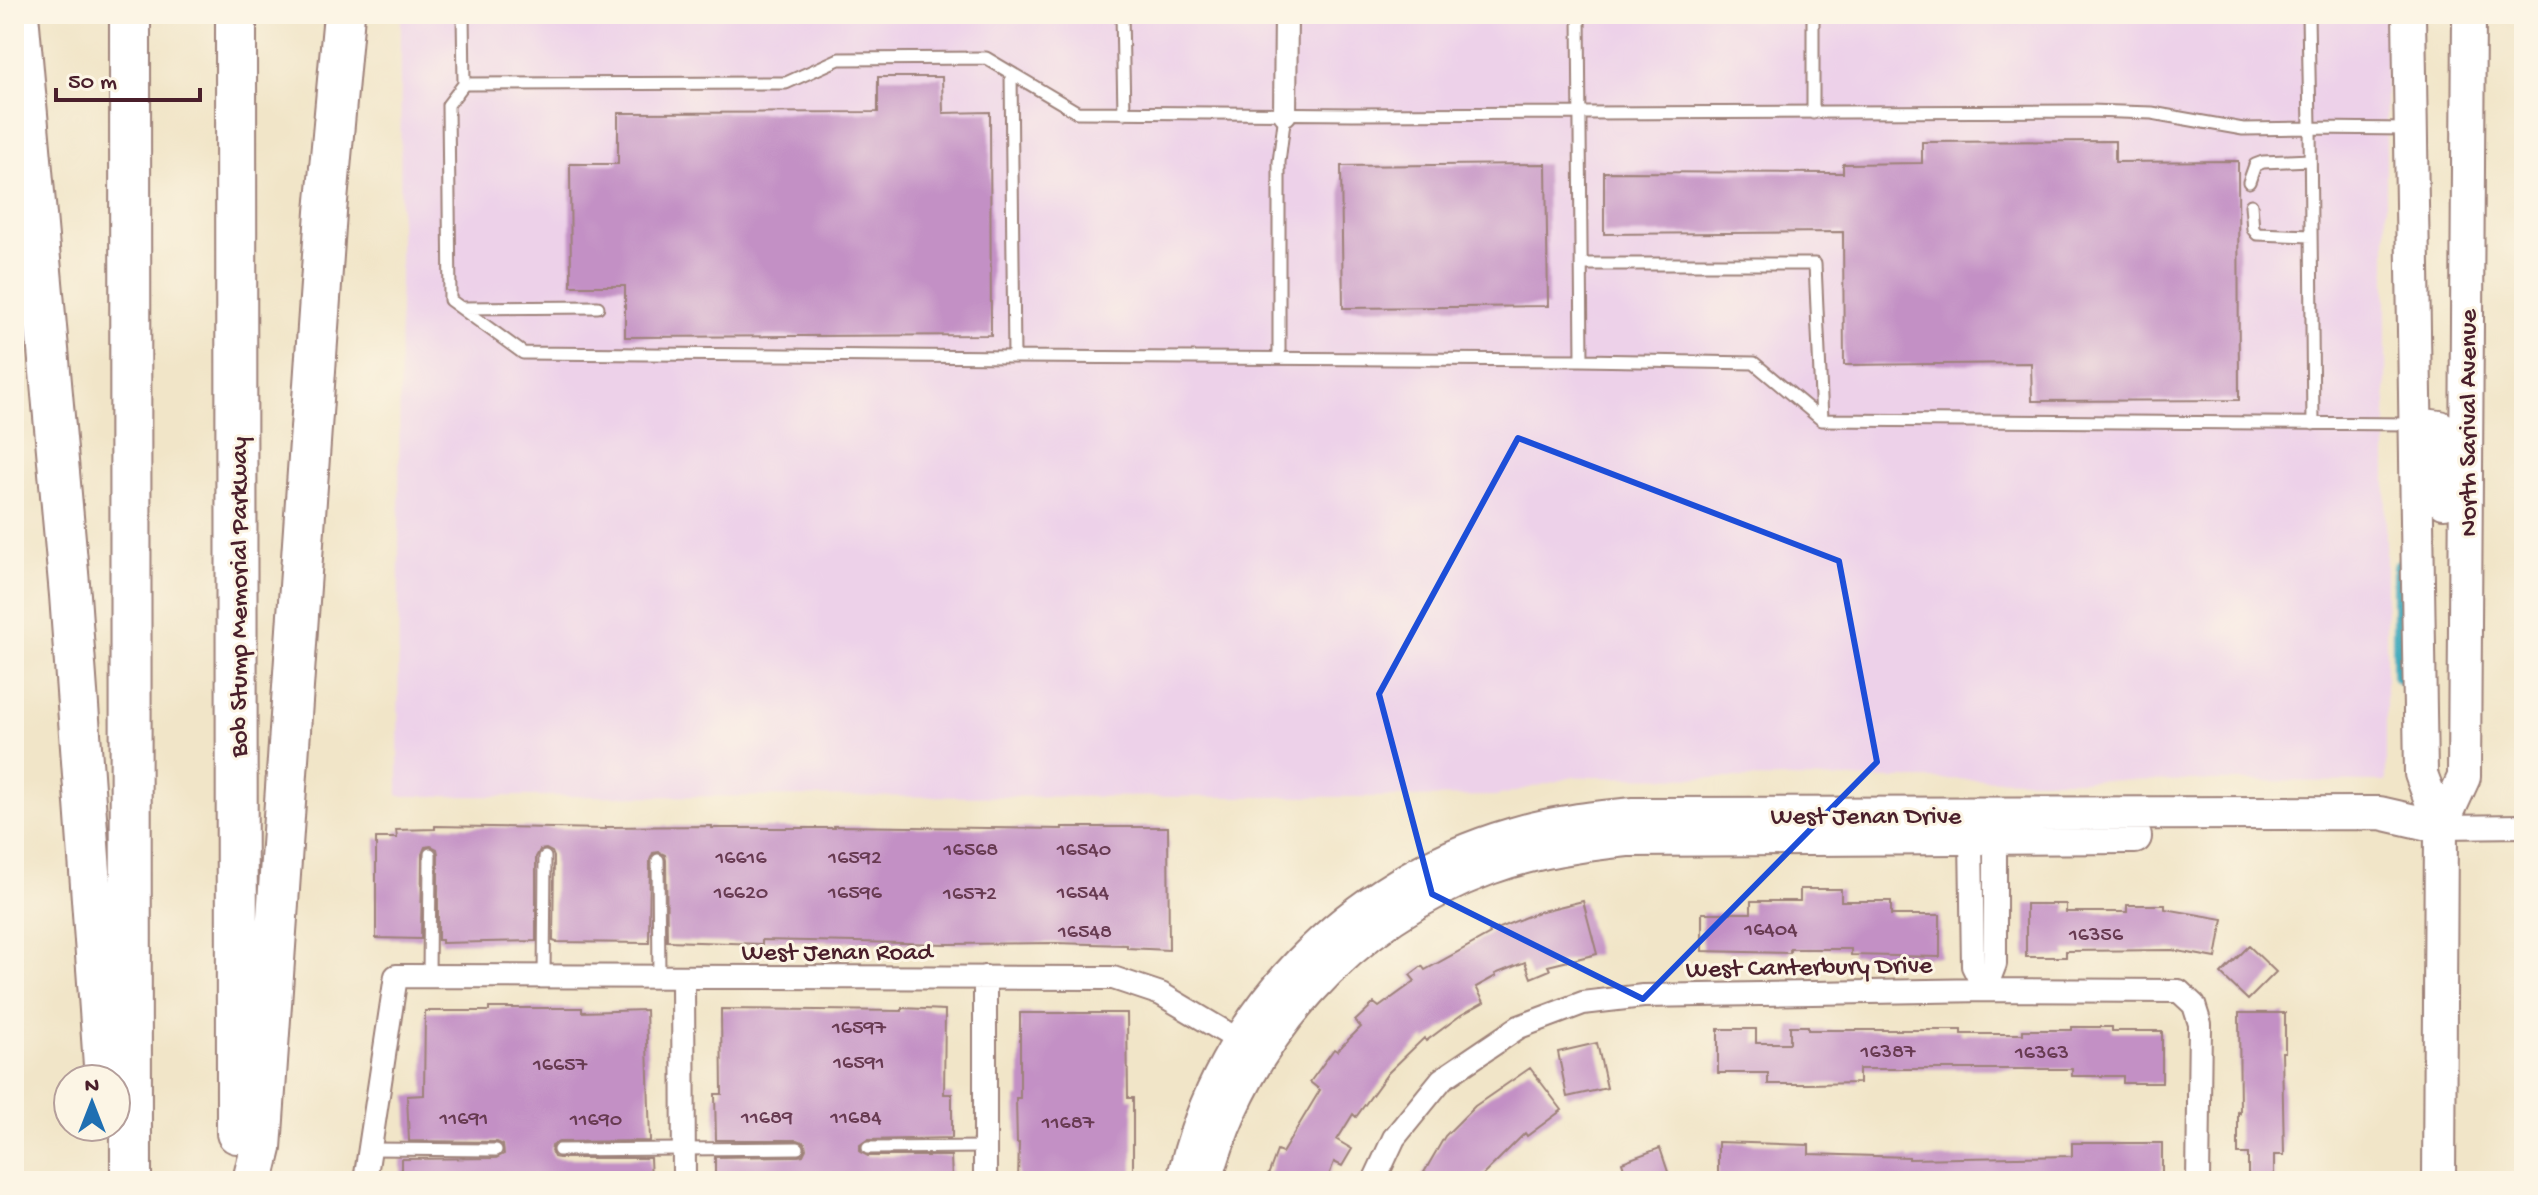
<svg xmlns="http://www.w3.org/2000/svg" width="2538" height="1195" font-family="'Gochi Hand',sans-serif">
  <style>
    .built { fill: #edd1e9 }
    .lines { fill: none; stroke-linecap: round; stroke-linejoin: round }
    .canal { stroke: #3ca9bc; stroke-width: 20 }
    .building { fill: #c390c5 }
    .lane-casing { stroke: #9e827a; stroke-width: 15 }
    .street-casing { stroke: #9e827a; stroke-width: 26 }
    .secondary-casing { stroke: #9e827a; stroke-width: 36 }
    .highway-casing { stroke: #9e827a; stroke-width: 44 }
    .lane { stroke: #fff; stroke-width: 11 }
    .street { stroke: #fff; stroke-width: 22 }
    .secondary { stroke: #fff; stroke-width: 32 }
    .highway { stroke: #fff; stroke-width: 40 }
    .marked { fill: none; stroke: #1d4ed8; stroke-width: 6; stroke-linejoin: round }
    .labels { text-anchor: middle; stroke-width: 6; stroke-linejoin: round; paint-order: stroke }
    .number-label { font-size: 22px; fill: #683b52 }
    .street-label { font-size: 26px; fill: #4a1f2b; stroke: #fcf5e5 }
  </style>
  <rect width="100%" height="100%" fill="#fcf5e5"/>
  <filter id="ink" filterUnits="userSpaceOnUse"><feTurbulence type="fractalNoise" baseFrequency=".0125" numOctaves="2"/><feDisplacementMap in="SourceGraphic" scale="16" xChannelSelector="R" yChannelSelector="G"/><feConvolveMatrix kernelMatrix="1 2 1 2 8 2 1 2 1" color-interpolation-filters="sRGB"/></filter>
  <filter id="wash" filterUnits="userSpaceOnUse"><feTurbulence type="fractalNoise" baseFrequency=".006" numOctaves="4" result="noise"/><feDisplacementMap in="SourceGraphic" scale="32" xChannelSelector="R" yChannelSelector="G"/><feGaussianBlur stdDeviation="1.8" result="paint"/><feColorMatrix in="noise" values="0 0 0 0 0 0 0 0 0 0 0 0 0 0 0 0 0 1.4 0 .05"/><feComposite in="paint" operator="in"/></filter>
  <g filter="url(#wash)">
    <rect width="100%" height="100%" fill="#f1e5c8"/>
    <path class="built" d="M401,14H2386V782L1574,777L1496,796L1402,797L398,796Z"/>
    <g class="lines">
      <path class="canal" d="M2402,675V568"/>
    </g>
    <g id="blocks">
      <path class="building" d="M878,77H942L943,113L990,112L991,335L625,337V286H571L570,164H618V113L878,112Z
        M2115,141V162L2238,161L2239,400L2032,401L2031,363L1844,365L1843,232L1604,234V172L1843,173V164L1922,163V142Z
        M1546,164L1548,306L1343,308L1341,166Z
        M435,826L606,829V827L712,826V828H834V826L1062,829V827H1168L1169,950L1127,948V945L1055,943L949,944L762,940V944L667,941L666,860L665,855L659,852L653,853L650,860L649,943L556,942L553,941L554,857L552,852L546,849L540,850L536,857V941L442,943V940H438V854L437,849L431,846L425,847L422,854L421,939L376,938V838H397L396,830L435,829Z
        M1800,889H1841V901H1891V915H1940V957L1851,955V949H1790V953L1702,951V913H1751V901H1800Z
        M1583,901L1597,954L1548,966L1550,970L1531,978L1525,962L1495,974L1496,976L1476,987L1484,1002L1461,1015L1426,1041L1424,1038L1388,1073L1356,1117L1353,1114L1337,1140L1352,1149L1342,1166L1334,1162L1327,1181H1266L1277,1151L1282,1153L1320,1090L1310,1082L1334,1049L1337,1051L1361,1027L1355,1021L1374,1003L1379,1007L1415,981L1410,975L1422,966L1425,970L1490,934L1489,932L1538,912Z
        M2026,904H2066V912H2127V905H2165V909L2223,919L2216,958L2172,950L2066,951V957H2026Z
        M2249,946L2276,972L2248,1000L2221,974Z
        M489,1008H582V1012L646,1010L650,1141L559,1142L552,1145L551,1151L554,1157L559,1158H650L651,1181H401V1159L496,1158L504,1154L503,1145L497,1142L409,1141L407,1096L424,1095L425,1011H489Z
        M902,1008L945,1010L944,1094H952V1138L867,1140L860,1145V1152L868,1156H951L952,1181H715V1157L798,1156L803,1155L806,1149L805,1143L798,1140H716L715,1094H722L721,1009L902,1011Z
        M1020,1013H1127L1128,1098H1133V1181H1018L1019,1143H1017L1016,1098H1020Z
        M2239,1013H2285V1052H2282L2284,1155H2274V1181H2248V1154H2238V1112L2240,1113Z
        M1790,1026H1808V1030H1961V1034H2023V1030H2072V1027H2112V1031H2162V1083H2123V1076H2072V1069H1859V1083L1808,1084H1768V1073H1718V1029H1756V1043H1790Z
        M1597,1043L1607,1088L1567,1097L1558,1052Z
        M1530,1068L1562,1110L1527,1136L1525,1133L1477,1181H1419L1445,1136L1475,1106Z
        M1718,1142L1809,1145V1154L1909,1157V1159L2072,1156V1143H2162V1181H1718Z
        M1660,1148L1671,1181H1628L1622,1162Z"/>
    </g>
  </g>
  <g filter="url(#ink)">
    <use href="#blocks" fill-opacity="0" stroke="#9e827a" stroke-width="2"/>
    <g class="lines">
      <g class="lane-casing">
        <path id="lane" d="M463,14L464,84L786,83L839,59L986,58L1077,112L1353,114L2090,111L2152,113L2243,129L2310,128L2308,14
          M1122,14L1124,113
          M1579,14L1582,360L1754,363L1822,420L2414,424
          M1011,73L1014,357L1582,360
          M464,84L448,105L450,300L523,353L1014,357
          M1813,113V14
          M2249,182L2255,165L2263,162L2310,160
          M2251,205L2253,229L2257,234L2311,236
          M1581,264H1815L1822,420
          M463,308L598,307
          M1279,357V162L1285,114
          M2313,424L2310,128L2410,129
          M658,860L659,978
          M429,977L430,854
          M544,978L545,857
          M868,1148L984,1147
          M370,1149L496,1150
          M559,1150L798,1148"/>
      </g>
      <g class="street-casing">
        <path id="street" d="M1285,114L1286,14
          M1976,826L1971,838L1973,966L1985,990
          M2441,827L2524,826
          M683,979L684,1181
          M1985,990L1995,964V838L1988,826
          M365,1181L396,976L1113,978L1161,994L1252,1048
          M985,1181V977
          M1374,1181L1394,1138L1442,1079L1519,1027L1583,1003L1643,996L1985,990L2179,991L2194,1005L2200,1024L2198,1181"/>
      </g>
      <g class="secondary-casing">
        <path id="secondary" d="M2409,14L2421,774L2441,827L2439,1181
          M2415,424L2440,427L2443,432L2444,502
          M2441,827L2464,777L2469,14
          M1183,1181C1219,1014 1350,881 1513,834C1553,822 1592,818 1633,814L2380,813L2441,827
          M1206,1181C1244,1038 1350,920 1490,868C1534,852 1580,845 1627,840L2135,837"/>
      </g>
      <g class="highway-casing">
        <path id="highway" d="M18,14L70,595L105,1079
          M130,14L131,1181
          M236,14L237,1133
          M253,1181L261,1148L326,212L344,14"/>
      </g>
      <use href="#lane" class="lane"/>
      <use href="#street" class="street"/>
      <use href="#secondary" class="secondary"/>
      <use href="#highway" class="highway"/>
    </g>
  </g>
  <path class="marked" d="M1518,438L1839,561L1877,762L1643,999L1432,894L1379,694Z"/>
  <g class="labels">
    <g class="number-label">
      <text x="971" y="855">16568</text>
      <text x="1084" y="855">16540</text>
      <text x="741" y="863">16616</text>
      <text x="855" y="863">16592</text>
      <text x="741" y="898">16620</text>
      <text x="855" y="898">16596</text>
      <text x="1083" y="898">16544</text>
      <text x="970" y="899">16572</text>
      <text x="1771" y="935">16404</text>
      <text x="1085" y="937">16548</text>
      <text x="2096" y="940">16356</text>
      <text x="859" y="1033">16597</text>
      <text x="1888" y="1057">16387</text>
      <text x="2042" y="1058">16363</text>
      <text x="859" y="1068">16591</text>
      <text x="560" y="1070">16657</text>
      <text x="767" y="1123">11689</text>
      <text x="856" y="1123">11684</text>
      <text x="464" y="1124">11691</text>
      <text x="596" y="1125">11690</text>
      <text x="1068" y="1128">11687</text>
    </g>
    <g class="street-label">
      <text transform="translate(2466 423) rotate(-90)" y="9">North Sarival Avenue</text>
      <text transform="translate(237 597) rotate(-90)" y="9">Bob Stump Memorial Parkway</text>
      <text x="1866" y="823">West Jenan Drive</text>
      <text x="837" y="959">West Jenan Road</text>
      <text transform="translate(1809 965) rotate(-1)" y="9">West Canterbury Drive</text>
    </g>
  </g>
  <rect width="2538" height="1195" fill="none" stroke="#fcf5e5" stroke-width="48"/>
  <g transform="translate(92 1103)"><circle r="38" fill="#fcf5e5" stroke="#b59f9b" stroke-width="2"/>
  <path d="M0-6L14 30L0 20L-14 30Z" fill="#1f6fb2"/>
  <text y="-12" font-size="22" font-weight="bold" text-anchor="middle" fill="#4a1f2b">N</text>
  </g>
  <path d="M56 88v12h144v-12" fill="none" stroke="#4a1f2b" stroke-width="4"/>
  <text x="68" y="88" font-size="24" fill="#4a1f2b" stroke="#fcf5e5" stroke-width="6" paint-order="stroke">50 m</text>
</svg>
